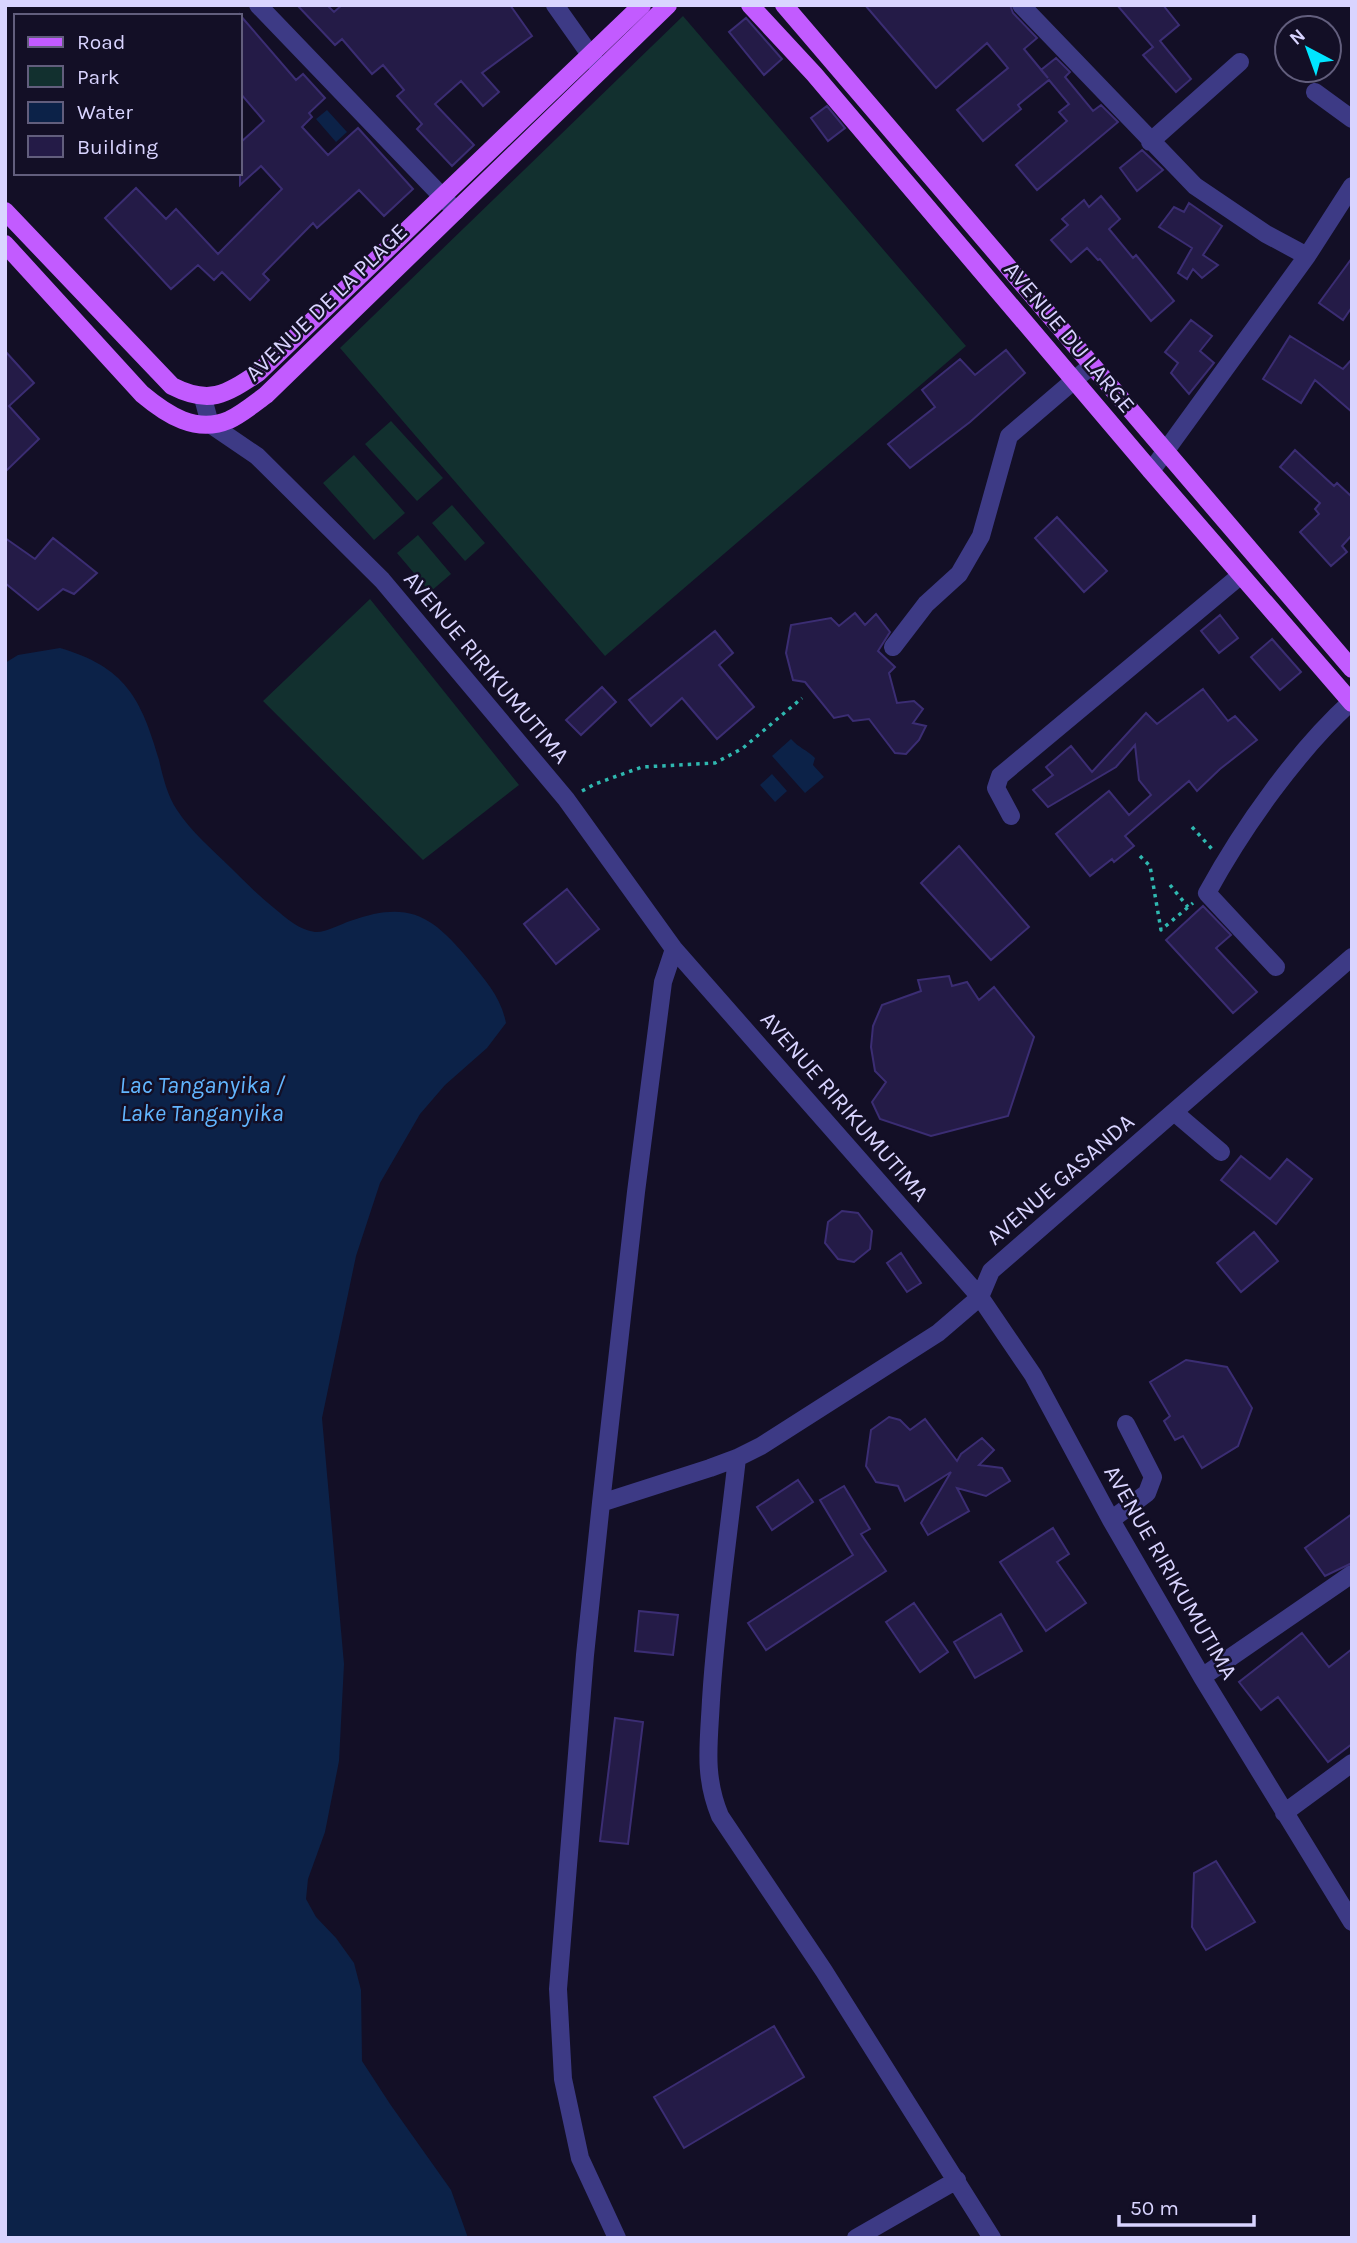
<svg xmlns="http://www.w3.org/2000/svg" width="1357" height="2243" font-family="Karla,sans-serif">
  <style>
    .green { fill: #12302f }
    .water { fill: #0c2248 }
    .building { fill: #241b47; stroke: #3b2d73; stroke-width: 2 }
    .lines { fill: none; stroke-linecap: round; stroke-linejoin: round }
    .path { stroke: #2fb8b0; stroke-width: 3.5; stroke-dasharray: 3.5 5; stroke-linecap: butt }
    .minor { stroke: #3d3a85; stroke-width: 18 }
    .major { stroke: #c25bff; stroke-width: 18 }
    .labels { text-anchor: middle; stroke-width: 5; stroke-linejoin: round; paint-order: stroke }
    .street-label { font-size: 23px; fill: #d9d4ff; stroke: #130f26 }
    .water-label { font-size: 24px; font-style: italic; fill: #62b6ff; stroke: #130f26 }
  </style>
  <rect width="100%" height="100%" fill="#130f26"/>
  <path class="green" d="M683,16L966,346L605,656L340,348Z
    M391,421L443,478L417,501L365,444Z
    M354,455L405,513L374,540L323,483Z
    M452,505L485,543L465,561L432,523Z
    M418,535L451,574L430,592L397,553Z
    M370,599L519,785L423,860L263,701Z"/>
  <path class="water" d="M327,110L347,132L336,142L316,119Z
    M60,648C125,667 141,698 159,760C163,777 167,795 177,810C191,832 213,850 231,868C245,882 259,896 274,908C286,918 299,930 315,932C325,933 341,924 350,921C408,900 432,915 469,960C485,980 501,997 506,1023L487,1048L445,1085L420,1114L380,1183L356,1256L322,1418L344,1664L339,1761L325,1832L308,1879L306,1899L316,1917L336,1938L354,1963L361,1990L362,2061L390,2104L451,2190L468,2238H5V663L18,655Z
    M791,739C799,748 807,750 815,758L813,765L824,777L805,793L772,756Z
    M772,774L787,791L775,802L760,785Z"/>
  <path class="building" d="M297,5H327L334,12L342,5H510L532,36L482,73L499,92L483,106L461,81L435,104L474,145L452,166L417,129L422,124L397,96L404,90L383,65L372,74L342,39L335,45Z
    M865,5H1010L1013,13L1037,38L1024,49L1048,78L1041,70L1056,58L1070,72L1065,77L1093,111L1101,105L1118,122L1037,190L1016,165L1067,121L1059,112L1069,104L1049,80L1018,105L1021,109L983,141L957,110L1008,68L987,43L936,88Z
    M1117,5H1163L1179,25L1160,41L1191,79L1176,92L1143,55L1153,47Z
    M240,15L296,80L303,74L325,98L309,113L312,117L302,127L328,155L358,128L413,189L384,216L359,190L317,228L313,223L263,274L269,280L250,300L222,272L214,280L198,265L171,289L105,218L136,188L166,219L176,209L218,254L282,189L261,166L240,185V143L264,121L240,93Z
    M746,18L782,59L764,75L729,32Z
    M827,106L845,128L828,141L811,118Z
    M1142,150L1163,170L1137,191L1120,168Z
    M1101,196L1120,219L1109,229L1133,258L1136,255L1174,301L1151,321L1100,259L1098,260L1087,248L1071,262L1051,240L1068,225L1062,219L1084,200L1089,207Z
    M1189,203L1222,226L1203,255L1218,265L1202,278L1193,269L1187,279L1178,273L1192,248L1159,227L1174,207L1184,212Z
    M1352,258V307L1343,320L1319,303Z
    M1191,320L1212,336L1200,351L1214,363L1189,394L1171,373L1178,363L1165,352Z
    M1290,336L1343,369L1352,359V412L1315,380L1301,403L1263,379Z
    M1006,350L1025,373L970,422L910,468L888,444L935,407L922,390L960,359L975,375Z
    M5,351L34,383L9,406L39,439L5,472Z
    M1295,450L1334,486L1337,483L1352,497V535L1342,546L1347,552L1331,566L1300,532L1319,514L1315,509L1320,503L1280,467Z
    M1057,517L1107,571L1084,592L1035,538Z
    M5,538L35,559L53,538L97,573L74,594L63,589L38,610L5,583Z
    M855,613L865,625L876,614L890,632L878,651L895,667L889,673L897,703L914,701L923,709L913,723L926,726L919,740L906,754L895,753L869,719L853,721L848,715L834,718L805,682L793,680L786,653L791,625L831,618L839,626Z
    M1220,615L1238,638L1219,653L1201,631Z
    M715,631L733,653L719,665L754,707L717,739L682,698L651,726L629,700Z
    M1272,639L1301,672L1280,690L1251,657Z
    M602,687L616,702L581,735L566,720Z
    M1203,689L1228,721L1235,716L1257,740L1220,769L1197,791L1189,781L1125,836L1134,846L1114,862L1112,859L1090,876L1056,834L1109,791L1129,815L1151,795L1139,780L1135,745L1116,767L1048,807L1033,790L1053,775L1046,767L1071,746L1092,772L1146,713L1157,724Z
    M959,846L1029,927L991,960L921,883Z
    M567,889L599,929L556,964L524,924Z
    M1203,906L1231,935L1216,948L1257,992L1233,1013L1166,940Z
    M949,976L952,986L967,982L979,1000L994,987L1034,1037L1008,1116L931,1136L880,1119L872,1102L886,1082L875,1071L871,1047L873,1026L882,1005L921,991L918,980Z
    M1241,1156L1270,1179L1287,1159L1312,1179L1276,1224L1221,1180Z
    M842,1211L858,1213L872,1231L870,1249L854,1262L838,1259L825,1243L828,1222Z
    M1254,1232L1278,1261L1241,1292L1217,1263Z
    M901,1253L921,1283L907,1292L887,1263Z
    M1186,1360L1227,1367L1252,1408L1238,1446L1202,1468L1183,1436L1175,1440L1164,1421L1170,1416L1150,1382Z
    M889,1417L900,1420L910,1430L925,1419L957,1461L961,1454L982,1438L994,1450L979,1465L1002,1468L1010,1481L986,1496L957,1488L969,1511L928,1535L921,1523L951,1472L905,1501L898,1486L876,1482L866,1466L871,1430Z
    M798,1480L813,1502L772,1530L757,1507Z
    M844,1486L870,1529L861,1534L886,1571L766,1650L748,1623L853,1555L820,1500Z
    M1352,1514V1563L1325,1576L1305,1548Z
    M1053,1528L1069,1554L1057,1562L1086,1603L1046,1631L1000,1562Z
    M914,1603L948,1652L920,1672L886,1622Z
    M639,1611L678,1615L673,1655L635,1651Z
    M1001,1614L1022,1651L975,1678L954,1642Z
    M1302,1633L1329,1667L1352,1649V1744L1328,1762L1278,1697L1261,1710L1239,1682Z
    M615,1718L643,1722L628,1844L600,1841Z
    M1216,1861L1255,1922L1206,1950L1192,1927L1194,1873Z
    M774,2026L804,2077L684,2148L654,2097Z"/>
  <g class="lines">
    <path class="path" d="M582,791L595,784L642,767L715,763L743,748L802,698
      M1192,827L1212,849
      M1140,856L1150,866L1161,930L1193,903
      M1170,885L1188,907"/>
    <path class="minor" d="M258,5L456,211
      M555,5L601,70
      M1021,5L1195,186L1266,234L1307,256L1151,471
      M1315,92L1352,119
      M1150,142L1240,62
      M1307,256L1352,186
      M203,398L210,424L257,456L382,580L566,799L674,949L980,1297L1033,1375L1111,1520L1202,1677L1352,1922
      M893,647L926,604L959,574L981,536L1009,436L1092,365
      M1011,816L996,788L1000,776L1241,575
      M1276,967L1207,893C1243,827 1297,751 1352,701
      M1174,1112L1221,1152
      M737,1458C728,1539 716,1619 711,1700C709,1743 703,1775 720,1816L824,1971L992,2238
      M601,1503L710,1468L737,1458L761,1446L938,1333L980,1297L991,1271L1352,957
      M1111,1520L1147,1493L1153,1477L1126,1424
      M1202,1677L1352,1574
      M1284,1813L1352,1763
      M617,2238L580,2158L563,2079L558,1989L585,1655L601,1503L636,1192L663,982L674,949
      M856,2238L957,2180"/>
    <path class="major" d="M750,5L814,74L1151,471L1352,703
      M784,5L1352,669
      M5,211L172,386C209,405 225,395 258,373L642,5
      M5,244L142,394C167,415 196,434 229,420C242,414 255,403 266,395L668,5"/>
  </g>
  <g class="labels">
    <g class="street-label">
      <text transform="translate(326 302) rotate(-44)" y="8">AVENUE DE LA PLAGE</text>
      <text transform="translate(1070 337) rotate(50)" y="8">AVENUE DU LARGE</text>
      <text transform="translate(487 667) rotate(50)" y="8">AVENUE RIRIKUMUTIMA</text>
      <text transform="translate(845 1106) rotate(49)" y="8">AVENUE RIRIKUMUTIMA</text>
      <text transform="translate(1060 1179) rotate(-41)" y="8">AVENUE GASANDA</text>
      <text transform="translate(1171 1572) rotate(60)" y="8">AVENUE RIRIKUMUTIMA</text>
    </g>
    <g class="water-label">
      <text x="202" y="1093">Lac Tanganyika /<tspan x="202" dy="28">Lake Tanganyika</tspan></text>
    </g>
  </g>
  <rect width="1357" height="2243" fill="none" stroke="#d9d4ff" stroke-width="14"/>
  <rect x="14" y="14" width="228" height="161" fill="#130f26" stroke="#625e7d" stroke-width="2"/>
  <rect x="28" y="37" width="35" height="10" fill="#c25bff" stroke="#625e7d" stroke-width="2"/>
  <text x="77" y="49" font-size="21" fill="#d9d4ff">Road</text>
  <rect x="28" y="66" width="35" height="21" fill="#12302f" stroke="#625e7d" stroke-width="2"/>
  <text x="77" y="84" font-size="21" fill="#d9d4ff">Park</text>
  <rect x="28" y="102" width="35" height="21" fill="#0c2248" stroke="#625e7d" stroke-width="2"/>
  <text x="77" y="119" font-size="21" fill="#d9d4ff">Water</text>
  <rect x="28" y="136" width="35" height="21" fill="#241b47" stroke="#625e7d" stroke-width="2"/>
  <text x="77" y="154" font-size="21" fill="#d9d4ff">Building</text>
  <g transform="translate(1308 49) rotate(319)"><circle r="33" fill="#130f26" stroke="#625e7d" stroke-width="2"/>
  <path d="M0-5L12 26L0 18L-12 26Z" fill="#00e5ff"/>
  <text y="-10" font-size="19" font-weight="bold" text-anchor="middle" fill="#d9d4ff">N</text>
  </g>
  <path d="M1119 2215v10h135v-10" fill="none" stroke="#d9d4ff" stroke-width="3.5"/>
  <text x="1130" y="2215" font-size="21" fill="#d9d4ff" stroke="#130f26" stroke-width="5" paint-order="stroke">50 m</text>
</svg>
